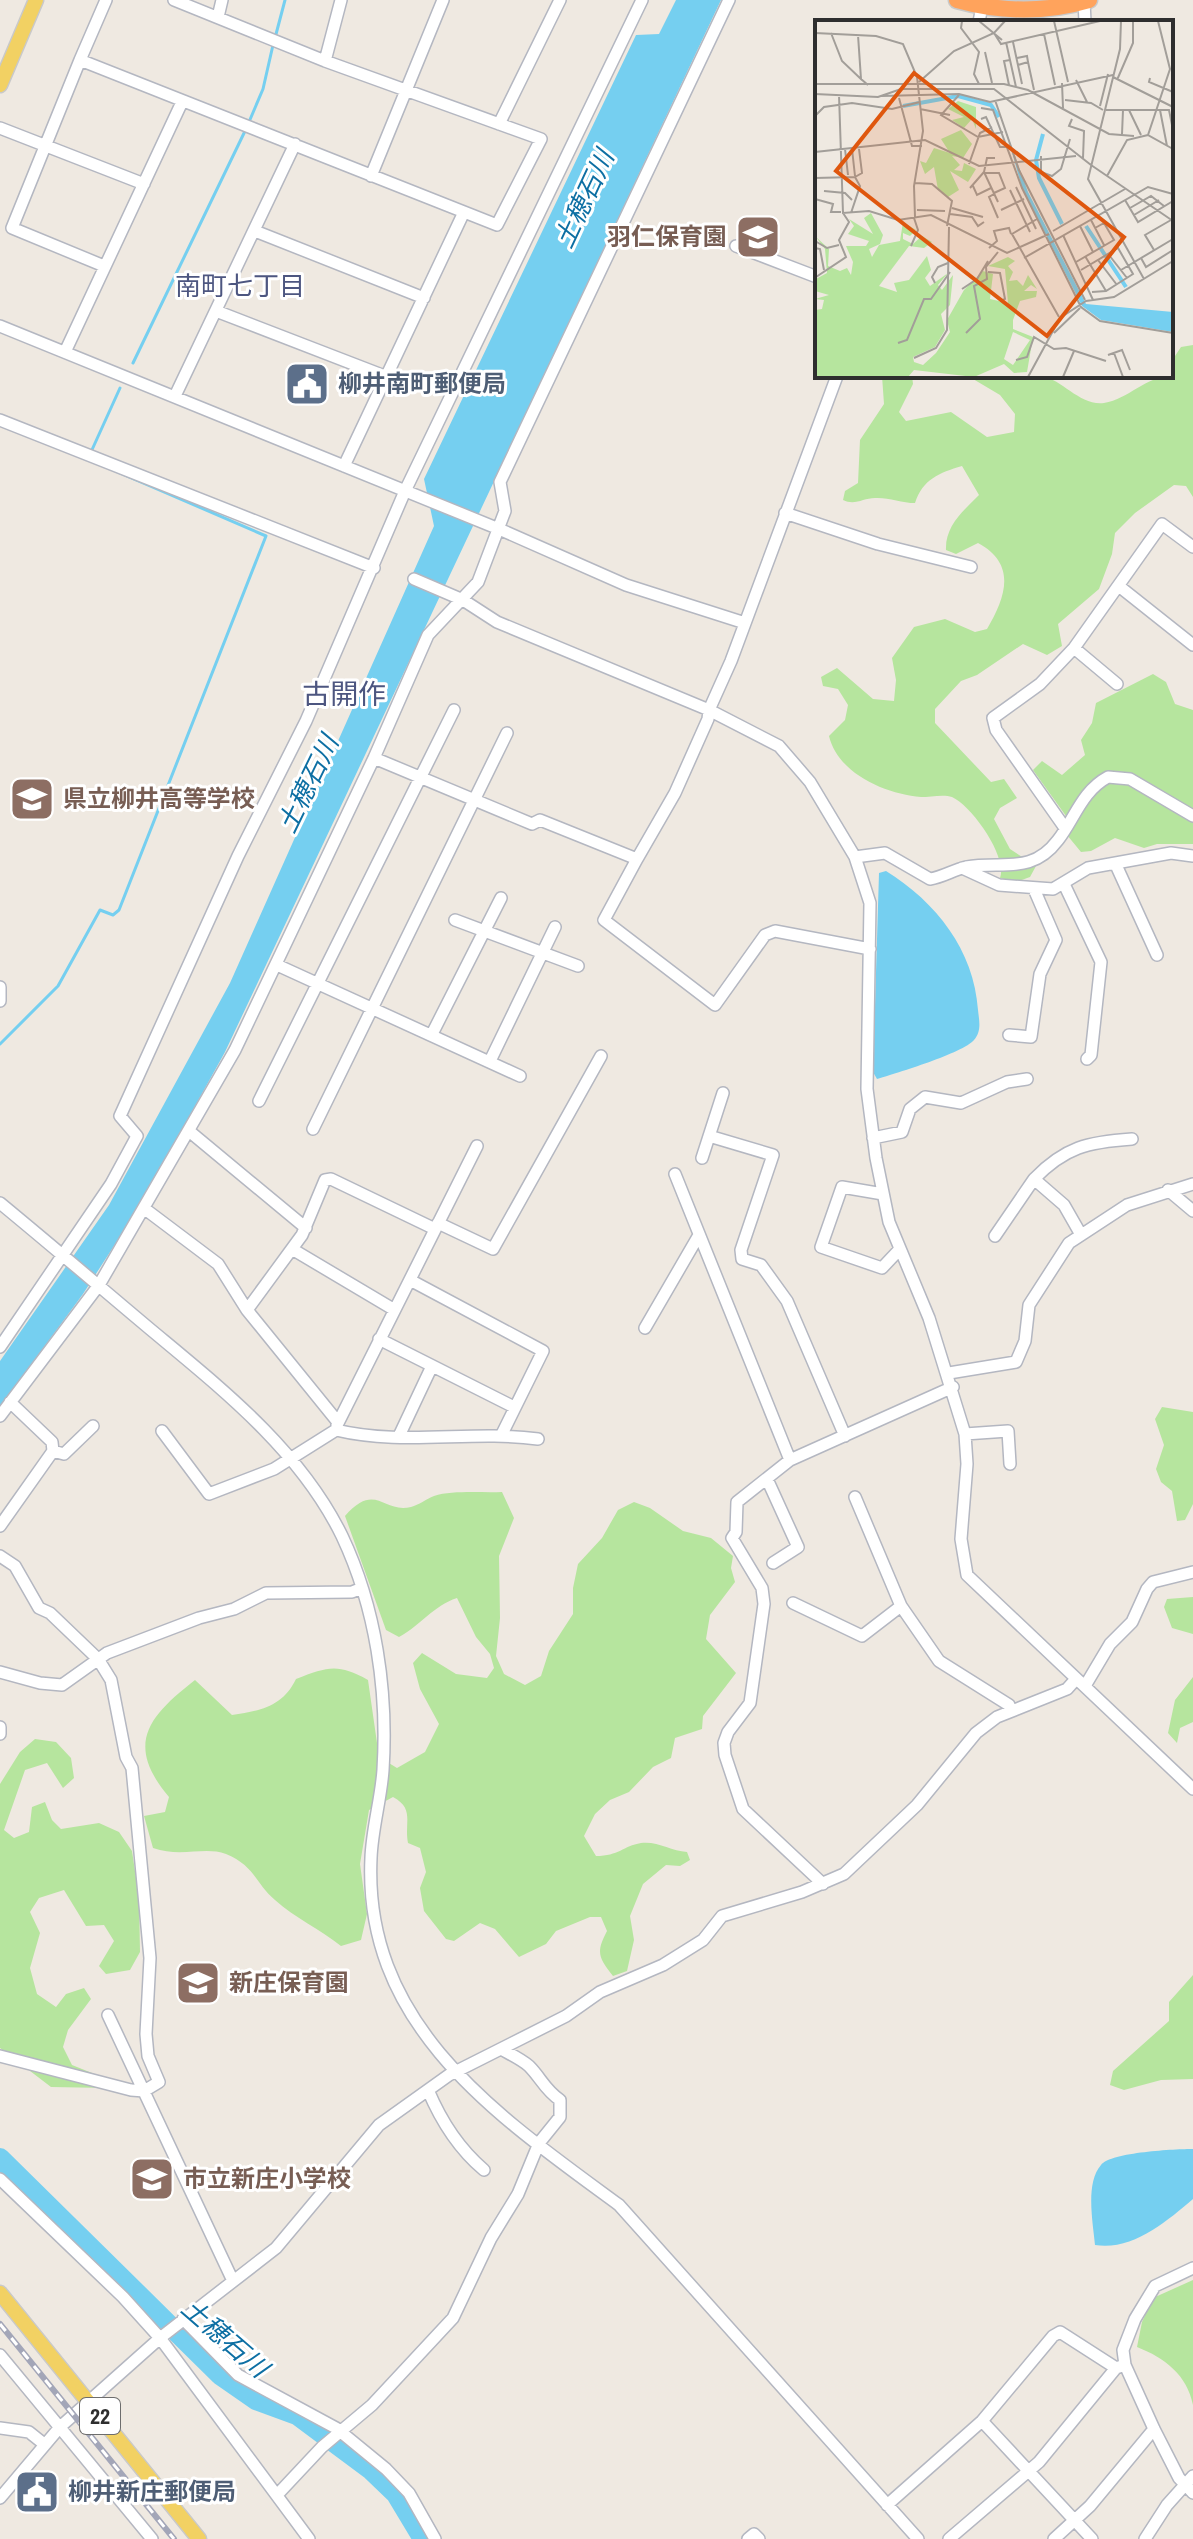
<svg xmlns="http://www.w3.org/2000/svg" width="1193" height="2539" font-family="'Archivo Narrow','Noto Sans JP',sans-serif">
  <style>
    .green { fill: #b6e59e }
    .water { fill: #75cff0 }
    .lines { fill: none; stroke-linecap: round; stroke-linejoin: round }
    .stream { stroke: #75cff0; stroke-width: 3 }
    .river { stroke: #75cff0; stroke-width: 20 }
    .minor-casing { stroke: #b4b7c1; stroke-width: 14 }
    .major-casing { stroke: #c9c9c9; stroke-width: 17 }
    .highway-casing { stroke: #c9c9c9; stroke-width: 19 }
    .minor { stroke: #fff; stroke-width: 11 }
    .major { stroke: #f2d163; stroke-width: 14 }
    .highway { stroke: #ffa35c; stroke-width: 16 }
    .rail-casing { stroke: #a3a6b8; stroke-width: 6 }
    .rail { stroke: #fff; stroke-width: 3; stroke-dasharray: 9; stroke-linecap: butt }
    .labels { text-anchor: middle; stroke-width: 6; stroke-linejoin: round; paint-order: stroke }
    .shield { fill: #fff; stroke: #6d6d6d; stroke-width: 2 }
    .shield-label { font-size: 22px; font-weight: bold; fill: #2e2e2e }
    .education-label { font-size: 24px; font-weight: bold; fill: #785e54; stroke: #fff; text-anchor: start }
    .service-label { font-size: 24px; font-weight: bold; fill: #4e5e75; stroke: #fff; text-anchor: start }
    .water-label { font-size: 26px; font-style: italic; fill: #0d6fa3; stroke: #fff }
    .neighbourhood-label { font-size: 26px; fill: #4d5680; stroke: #fff }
    .quarter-label { font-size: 28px; fill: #4d5680; stroke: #fff }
    .inset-river { fill: none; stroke: #75cff0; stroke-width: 4 }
    .inset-road { fill: none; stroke: #a29e99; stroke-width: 2 }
    .view { fill: #df570e; fill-opacity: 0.15; stroke: #df570e; stroke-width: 4 }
    .inset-edge { fill: none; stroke: #2e2e2e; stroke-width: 4 }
  </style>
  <rect width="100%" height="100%" fill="#efe9e1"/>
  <path class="green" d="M1193,345V497L1186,486L1174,485L1135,513L1115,533L1112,554L1099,589L1058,624L1062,646L1047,655L1023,644L977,675L961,681L935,709V723L991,782L1004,779L1017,798L1000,808L994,819L1010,849L1036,866L1030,877L1016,882L1000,878C1008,857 972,806 952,797C944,794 930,797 921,797C886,794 838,774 829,736L845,720L848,705L838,689L823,686L821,677L837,668L873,699L894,701L896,680L892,658L914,627L945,619L975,632L987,629C1006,597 1017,564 978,543L956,554L946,550C945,526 963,511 979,495L962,466C939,473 923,479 915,503C902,503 887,497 875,498C863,498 855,506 843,500L845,491L858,483L860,440L884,404L882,376H912L913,384L899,412L906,421L951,412L987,437L1014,432L1015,414L1000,395L968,376C991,376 1020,371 1042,376C1063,380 1080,406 1104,403C1129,399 1146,376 1171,376V362L1181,347Z
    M1153,674L1166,682L1175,704L1193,710V844H1157L1144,848L1115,838L1091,851L1081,852L1067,835L1066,816L1033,770L1042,761L1062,775L1085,755L1081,740L1092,723L1096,703Z
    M1162,1407L1193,1412V1504L1185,1520L1177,1521L1172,1491L1161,1482L1156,1469L1164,1445L1155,1419Z
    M502,1492L514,1518L499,1556L500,1618L496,1656L504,1674L525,1685L541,1676L549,1651L573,1614V1588L578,1564L602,1538L618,1510L634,1502L650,1508L683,1531L711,1538L733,1556L731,1568L735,1582L710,1615L706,1639L736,1673L703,1716L702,1729L675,1738L671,1758L653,1767L629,1792L610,1800L595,1814L584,1836L596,1856C619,1856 623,1846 641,1843C658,1841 671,1851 687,1852L690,1860L680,1866L666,1865L643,1884L630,1916L634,1940L627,1971L613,1976C598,1957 596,1952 607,1931L601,1917H590L556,1931L546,1944L519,1957L495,1929L480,1923L454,1941L446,1939L424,1911L420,1888L426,1872L420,1848L408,1843C404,1822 415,1809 393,1797L369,1810L360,1864L367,1914L361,1940L341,1946C320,1929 295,1918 275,1900C255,1883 255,1866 226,1854C204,1846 181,1858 153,1848L144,1816L165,1812L169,1797C124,1744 149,1716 195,1680L232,1715C261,1711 283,1706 296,1679C328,1667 337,1663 368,1680L379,1757L397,1768L425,1752L439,1724L420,1689L413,1663L422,1653L456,1674L487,1678L494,1668L490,1654L476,1637L457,1598C433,1606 421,1625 399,1637L386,1630L345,1516C376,1481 383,1514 411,1507C419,1505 426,1499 434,1496C453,1490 482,1493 502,1492Z
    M1193,1597V1634L1172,1628L1164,1607L1167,1599Z
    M1193,1677V1722L1180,1728L1177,1743L1168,1733L1175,1700Z
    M35,1739L56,1742L71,1758L74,1778L63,1788L47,1763L25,1770L4,1830L14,1838L29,1832L32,1807L45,1802L52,1820L61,1829L99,1823L119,1832L132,1851L139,1898L140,1952L130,1970L106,1974L99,1966L114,1941L104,1925L86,1926L64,1890L39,1898L30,1912L40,1933L30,1968L37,1994L56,2007L66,1994L84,1988L91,1999L68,2030L63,2047L72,2065L102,2077L108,2088L51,2087L0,2048V1784L20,1752Z
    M1193,1975V2079L1161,2080L1124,2090L1110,2085L1113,2071L1169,2021V2002Z
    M1193,2280V2405C1187,2375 1165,2358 1137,2347L1142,2322L1153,2298Z"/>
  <path class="water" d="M676,0H721L225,1052L141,1204L83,1294L0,1407V1361L109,1205L230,983L434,526L424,479L636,35L659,34Z
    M886,871C936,902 974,950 978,1010C979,1020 982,1031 974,1040C963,1053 897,1073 877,1079L873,1072L879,873Z
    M1193,2149V2199C1166,2222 1132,2251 1095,2245C1093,2223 1085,2183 1101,2165C1111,2152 1176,2149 1193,2149Z"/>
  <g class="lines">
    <path class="stream" d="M275,38L285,0
      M249,122L263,89L273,45
      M133,363L246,129
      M91,452L120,388
      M0,1044L58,986L100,910L113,915L119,910L266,536L88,459"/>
    <path class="river" d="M0,2158L220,2375L256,2400L297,2415L371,2470L396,2494L423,2539"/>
    <g class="minor-casing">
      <path id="minor" d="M1084,1L1085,22
        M218,17L222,0
        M979,22L982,6
        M80,60L106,0
        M325,61L341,0
        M499,124L560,0
        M0,128L144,184
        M371,176L443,0
        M255,231L424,298
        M736,246L817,277
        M104,266L12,228L80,60L497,225L541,139L325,61L174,0
        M216,311L387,377
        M0,326L499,529L626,585L745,623
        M65,352L182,102
        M175,396L295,144
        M0,420L374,568
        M344,466L464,212
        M785,513L878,544L971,567
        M414,579L463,600L497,622L709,710L779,746L810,782L855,857L870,903L867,1089L876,1158L889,1222L929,1318L965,1434L967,1464L961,1539L967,1575L1193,1789
        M1120,587L1193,645
        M1074,648L1117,684
        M374,758L532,824L540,820L637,859L675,793L708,719L709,710L731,661L837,376
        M1065,828L996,730L993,718L1040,684L1074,648L1162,524L1193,547
        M855,857L885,853L930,879C943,877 953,870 966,867C1001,860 1031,876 1058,840C1075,818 1082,791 1108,777L1130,779L1193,816
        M637,859L604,920L715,1005L765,935L775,931L870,949
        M1116,865L1157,955
        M962,868L999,885L1053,889L1088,868L1171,853L1193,856
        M1064,884L1101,962L1091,1055L1087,1059
        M455,920L578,966
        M277,965L520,1076
        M0,987V1001
        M432,1034L501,898
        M1009,1035L1031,1037L1040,974L1056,940L1034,889
        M490,1061L555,927
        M259,1101L454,710
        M313,1129L507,733
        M189,1131L306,1228
        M709,1136L773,1155L741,1250L742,1259L761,1265L787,1301L845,1436
        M873,1138L902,1132L910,1109L925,1097L961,1103L1007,1082L1027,1079
        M702,1158L723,1093
        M675,1174L790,1460
        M1034,1179C1065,1147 1088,1142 1132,1139
        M1168,1190L1193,1211
        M883,1194L842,1187L821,1247L882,1268L899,1250
        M0,1203C51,1245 100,1287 150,1329C222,1389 300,1450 342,1536C376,1608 388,1691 383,1770C381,1799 372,1829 371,1858C363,2026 498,2116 619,2205L918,2539
        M145,1209L218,1264L247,1310
        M438,1223L493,1249L601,1056
        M995,1236L1034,1179L1064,1205L1080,1233
        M292,1249L393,1309
        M410,1280L543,1351L502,1434
        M645,1328L699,1235
        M379,1339L514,1407
        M0,1347L111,1184L137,1136L120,1116L238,856L306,721L405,491L642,0
        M949,1373L1016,1362L1025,1341L1029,1305L1069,1243L1127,1205L1193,1184
        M0,1416L99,1285L235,1050L374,758L428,635L478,582L505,511L500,482L729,0
        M337,1421L247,1310L302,1235L325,1180L331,1179L435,1229
        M337,1425L477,1146
        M162,1431L209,1494L274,1469L336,1430C402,1446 472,1430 538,1439
        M965,1434L1008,1431L1010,1464
        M399,1436L432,1366
        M53,1451L64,1454L93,1426
        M767,1479L798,1547L773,1563
        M855,1497L901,1606L939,1661L1009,1705L1011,1711
        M0,1526L53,1451L52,1442L10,1402
        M0,1556L15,1566L39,1608L50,1613L98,1659L111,1680L126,1757L132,1768L150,1958L146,2034L148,2056L159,2082L144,2091L131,2090L0,2056
        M793,1603L862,1636L901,1606
        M0,1672L40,1683L62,1685L107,1653L199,1618L234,1609L266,1593L352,1592L362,1588
        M1085,1686L1110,1644L1132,1622L1147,1589L1153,1582L1193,1572
        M0,1727V1734
        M823,1884L743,1809L725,1755L724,1743L728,1732L750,1703L764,1604L762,1588L732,1538L736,1532L737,1502L790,1460L953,1387
        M108,2015L233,2281
        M428,2090C441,2121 458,2148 484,2170
        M0,2179L123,2297L160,2338L309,2539
        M1193,2268L1155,2286L1135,2319L1123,2350L1125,2365L1154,2429L1179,2478L1193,2493
        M183,2319L238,2375L336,2428L386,2469L409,2493L435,2539
        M0,2355L152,2539
        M982,2421L1092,2539
        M0,2428L29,2432L44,2444
        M277,2495L322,2447L372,2405L453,2318L491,2238L518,2194L539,2143L560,2117V2100C545,2090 541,2078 529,2066C521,2059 510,2054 501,2049
        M0,2498L60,2427L160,2338L276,2248L379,2125L449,2075L566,2016L600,1992L663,1965L703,1940L722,1916L802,1892L844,1874L917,1805L976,1733L997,1717L1067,1689L1076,1679
        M887,2505L982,2421L1053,2336L1060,2332L1116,2368L1125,2365
        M748,2539L754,2534L759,2539
        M949,2539L1039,2462L1116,2368
        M1054,2539L1090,2506L1154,2429
        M1145,2539L1167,2505L1193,2476"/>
    </g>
    <g class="major-casing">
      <path id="major" d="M0,85L36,0
        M0,2293L199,2539"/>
    </g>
    <g class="highway-casing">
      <path id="highway" d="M957,0C1000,12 1045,13 1089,0"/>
    </g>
    <use href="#minor" class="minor"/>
    <use href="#major" class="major"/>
    <use href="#highway" class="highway"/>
    <g class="rail-casing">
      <path id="rail" d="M0,2324L174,2539"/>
    </g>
    <use href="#rail" class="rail"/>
  </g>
  <defs>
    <g id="school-square" transform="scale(2.3)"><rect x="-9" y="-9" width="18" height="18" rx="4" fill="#8d6e63" stroke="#fff"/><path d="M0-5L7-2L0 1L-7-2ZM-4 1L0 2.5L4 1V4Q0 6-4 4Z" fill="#fff"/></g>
    <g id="civic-square" transform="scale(2.3)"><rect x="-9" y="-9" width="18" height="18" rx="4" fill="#5c6f8a" stroke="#fff"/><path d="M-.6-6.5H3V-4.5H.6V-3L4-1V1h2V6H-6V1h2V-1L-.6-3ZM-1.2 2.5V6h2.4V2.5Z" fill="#fff"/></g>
  </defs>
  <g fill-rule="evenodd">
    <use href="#school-square" x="758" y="237"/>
    <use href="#civic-square" x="307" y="384"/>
    <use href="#school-square" x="32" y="799"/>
    <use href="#school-square" x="198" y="1983"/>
    <use href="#school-square" x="152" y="2179"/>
    <use href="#civic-square" x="37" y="2492"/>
  </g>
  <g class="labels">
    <rect class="shield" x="80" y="2398" width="40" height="36" rx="6"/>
    <g class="shield-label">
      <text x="100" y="2424">22</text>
    </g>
    <g class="education-label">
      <text x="727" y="245" text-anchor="end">羽仁保育園</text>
      <text x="63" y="807">県立柳井高等学校</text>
      <text x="229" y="1991">新庄保育園</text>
      <text x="183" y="2187">市立新庄小学校</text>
    </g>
    <g class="service-label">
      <text x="338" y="392">柳井南町郵便局</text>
      <text x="68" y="2500">柳井新庄郵便局</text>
    </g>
    <g class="water-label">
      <text transform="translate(584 199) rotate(-65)" y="9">土穂石川</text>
      <text transform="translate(308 784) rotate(-64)" y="9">土穂石川</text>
      <text transform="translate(225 2338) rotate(41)" y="9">土穂石川</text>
    </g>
    <g class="neighbourhood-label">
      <text x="240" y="295">南町七丁目</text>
    </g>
    <g class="quarter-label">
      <text x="344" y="704">古開作</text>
    </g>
  </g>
  <g transform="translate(815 20)">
    <rect width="358" height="358" fill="#efe9e1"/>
    <path d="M143,81L161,87V109L157,99L149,108L137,100L149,97L133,89ZM146,110L157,124L148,138L137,136L145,145L139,150L147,151L149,143L161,149L153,162L135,151L144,170L133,177L123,170L119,147L110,154L105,141L111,143L119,128L135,133L126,119ZM56,193L68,215L65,224L54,229L57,237L64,225L85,221L88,202L101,210L95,216L88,213V219L98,224L107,216L117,222L109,228L94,226L64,266L82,272L79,263L94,260L112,236L116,250L110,258L115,266L133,253L123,265L127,270L138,255L135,285L126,294L130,310L120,327L98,337L99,342L108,345L121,333L135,312L132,300L149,270L168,251L178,254L175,279L193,283L190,249L173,246L193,237L200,241L193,246L198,252L194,261L202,260L208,266L213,255L222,269L216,265L209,271H222L221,277L205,281L198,300V309L218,317L212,352L199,353L189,344L159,357L99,350L93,357H0V290L7,289L9,280L0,279L14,275L0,271V253L1,259L12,253L10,229L1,217L14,229L13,246L25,251L32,248L36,255L38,242L31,226H51L54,221L33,214L39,206L34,199L58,214L49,198ZM198,312L215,320L198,345L189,339Z" fill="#b6e59e" fill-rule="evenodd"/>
    <path d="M191,111L213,172L271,284L358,292V312L286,300L267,286L207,168Z" fill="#75cff0"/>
    <path class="inset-river" d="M88,86L143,76L176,85L184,97M228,114L221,140L224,158L247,204M271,206L311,267"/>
    <path class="inset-road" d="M147,1L146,8L164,32L159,54L164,64M164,1L187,20M239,1L253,62M306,1L305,29L273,159L329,259M343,1L355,49L333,115L358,129M0,13L61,16L88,24L102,57L108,111L99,166L100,197M16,13L27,41L47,60M179,13L186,24L285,1M229,14L240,65M43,15L46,59L53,65M191,22L201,67M198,22L207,64M170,32L177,63M202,38L212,36L213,42L203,45M213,42L219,70M298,57L358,87M335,58L334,62L358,72M261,60L272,82M302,60L318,23V1M104,62L139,31L179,13L190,1M247,63L248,88M0,64H189L213,70L294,114L319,116M194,65L189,41L195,40M0,74L63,77L86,69H179L276,145M24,75L28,193L54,191L83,200L116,195L192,233L234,214M144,75L126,95L163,117L188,112M67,76L144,74L175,82L298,55M84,78L97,126H107M180,80L204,150L270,280M250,80L276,83L288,90M285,86L293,54M166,88L178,90L207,168L266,287L285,301L358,313M105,89L135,95M291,90H354L358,110M314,90L326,115M345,90L352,126M0,96L9,87L37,83L77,89L105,82M166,99L171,97L185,127H192M257,99L254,106L269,111L268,138M307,114L308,90M30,129L33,155M37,129L40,156M0,132L110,120L164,146L261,136M226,136V152L237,156L246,149L255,119M154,144L165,113L177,107M276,145L358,201M169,152L183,182M169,153H184L190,168L179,173M292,156L312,120L333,115M40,157L47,153L44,129M0,158L40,157M100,163L117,164L137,181L132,206M158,166L162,175L176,168M201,167L221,209M155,168L169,152L172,138H180M195,170L215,212M9,171L30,173L37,180M179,174L174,177L183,198M0,179L18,184L16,192H26M310,180L323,202L358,181V174M137,188L168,197M315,188L336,176L349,186M102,190L130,191M186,190L209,179M36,193L45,166L40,157M135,194L157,197L163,206L169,202M319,195L344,180M222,199L197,214L244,297M276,200L289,225M265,206L278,232M238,211L310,169M248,215L278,280M0,221L12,228L24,225M96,226L103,210L99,198M0,228L5,229L9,250M174,228L182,221L179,211L194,208L196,214M339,230L330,215L356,200M294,235L312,258M270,236L291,271M209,238L333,167L358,174M326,238L331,247L358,230M283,240L302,265M261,242L299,220L289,203L280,208M266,250L303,228L318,254L291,271L277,272M306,250L358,219M173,252L185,253L190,279L185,281M1,257L31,237L24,220L34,202L28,193M120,263L117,257L123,247L133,243M147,269L162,259L173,241M151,313L165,299L159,266L172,259L171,247L183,232M239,313L265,288M83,323L92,320L109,279H116L135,252M299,333L308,357M293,335L307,330L315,350M99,338L121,328L132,310L134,207M201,340L212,337L219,317L239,329L251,328L291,341M213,357L245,298L271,281L299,277L358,241M248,357L259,331"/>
    <path class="view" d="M99,53L309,217L232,316L21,151Z"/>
    <rect width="358" height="358" class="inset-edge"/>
  </g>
</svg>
